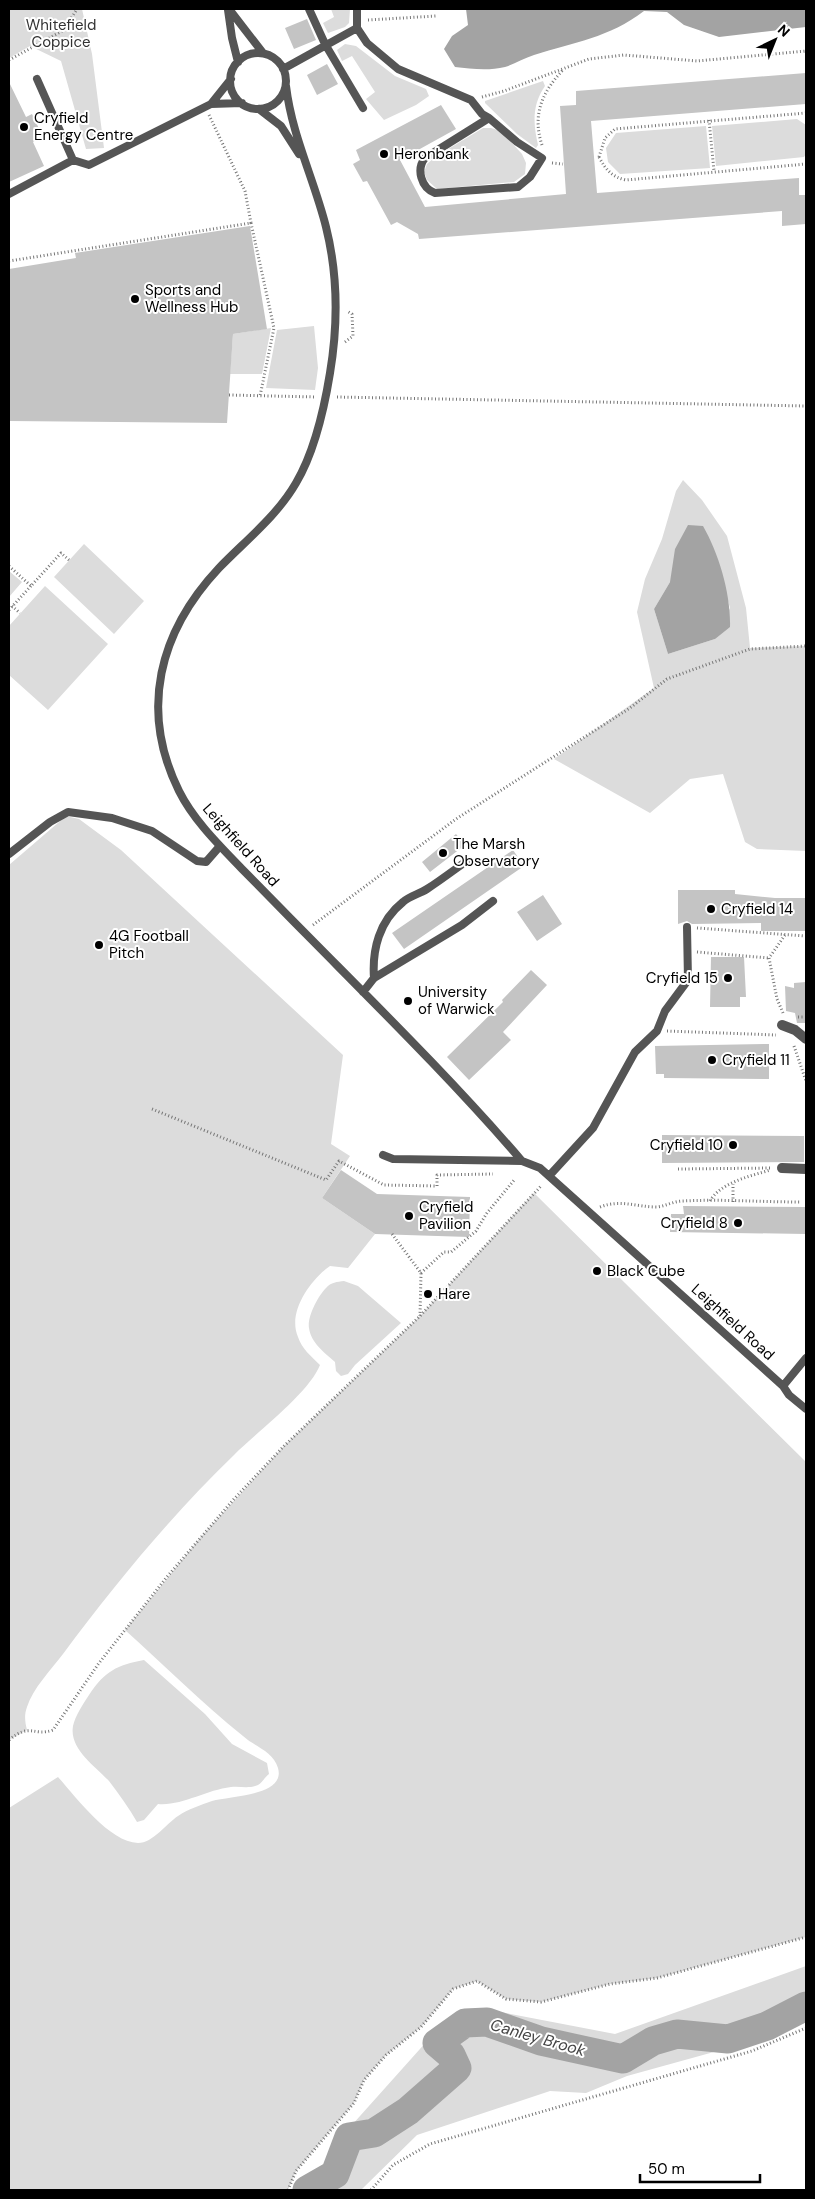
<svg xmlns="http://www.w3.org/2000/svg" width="815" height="2199" font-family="'DM Sans',sans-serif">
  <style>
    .green { fill: #dcdcdc; fill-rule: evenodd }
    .water { fill: #a3a3a3 }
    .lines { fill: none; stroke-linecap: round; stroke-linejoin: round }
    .river { stroke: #a3a3a3; stroke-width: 29 }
    .building { fill: #c4c4c4 }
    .path { stroke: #777; stroke-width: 3; stroke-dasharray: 1 2.5; stroke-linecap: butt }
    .lane { stroke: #555; stroke-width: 8 }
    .street { stroke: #555; stroke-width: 10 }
    .poi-dot { fill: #000; stroke: #fff; stroke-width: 2 }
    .labels { text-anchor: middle; stroke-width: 4; stroke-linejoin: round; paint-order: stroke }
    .park-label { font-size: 15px; fill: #333; stroke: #fff }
    .poi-label { font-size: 15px; fill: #000; stroke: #fff; text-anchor: start }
    .street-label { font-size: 15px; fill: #000; stroke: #fff }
    .water-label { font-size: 16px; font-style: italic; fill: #444; stroke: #fff }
  </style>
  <rect width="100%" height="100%" fill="#fff"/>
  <path class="green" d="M9,9H82L92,54L104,148L86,149L61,61L30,46L9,58Z
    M331,9H350L349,23L345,27L328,33L323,23L334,17Z
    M345,44L356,46L395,76L426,89L429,96L416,105L384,120L366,99L375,92L352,56L342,61L337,50Z
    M543,81L545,86C532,105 533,123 538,145L536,148L517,134L485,103V101Z
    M797,119L806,125V154L804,157L716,166L712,126Z
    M706,126L710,168L620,174L608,162L606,148L616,133Z
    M483,128H491L501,131L522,154L526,163L525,174L514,182L437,189L427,180L424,172L427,164L435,157Z
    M314,326L318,368L315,390L266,388L277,330Z
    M271,328L262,374H230L233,334Z
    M683,480L702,500L727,536L746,608L750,648L806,646V851L757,849L745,842L723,774L690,779L650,813L554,759L654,688L637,612L645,579L662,539L676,491ZM670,582L726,594L730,608L715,639L668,654L654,609Z
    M84,544L144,601L114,634L54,577Z
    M9,571L22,582L9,597Z
    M45,586L108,644L48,710L9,675V626Z
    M66,816L79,819L121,850L343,1055L331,1144L350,1156L322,1198L375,1234L348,1268L330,1266C311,1279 287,1312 298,1337C302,1349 311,1356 320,1365C309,1393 257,1432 234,1455C171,1516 115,1584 63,1654C51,1670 33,1688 27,1707C24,1715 25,1722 27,1730L9,1740V865Z
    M534,1193L806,1462V1937L657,1978L610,1984L541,2002L506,1999L477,1981L453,1989L421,2027L386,2055L364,2080L354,2103L296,2171L288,2190H9V1808L58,1777C76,1797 109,1842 138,1843C153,1843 166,1824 178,1816C188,1809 201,1805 212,1801C230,1796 286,1796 278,1768C273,1751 255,1747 243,1736C202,1703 164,1665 125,1630L200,1538L284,1446L420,1316Z
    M344,1281L358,1286L401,1323L355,1365L348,1374L341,1376L336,1371L335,1362C325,1353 311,1343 309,1328C307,1317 318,1296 326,1288C331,1282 337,1282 344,1281Z
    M144,1660L205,1714L232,1744L267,1763L269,1774C265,1777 262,1783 258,1785C248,1789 241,1786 231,1787C206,1790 182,1806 158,1804L144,1820L137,1822C129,1808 119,1794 109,1781C95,1766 69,1749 73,1726C75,1716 83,1704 89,1695C105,1671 117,1665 144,1660Z
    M806,1966V2015L750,2042L627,2076L586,2093L550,2091L417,2135L361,2190H333L352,2158L343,2135L428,2040L458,2015L490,2010L615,2034Z"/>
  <path class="water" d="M466,9H806V27L719,37L684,25L667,12L644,11C609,38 574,42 534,55C524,58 515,64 505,67C489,71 471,69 455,67L444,49L452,36L468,25Z
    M688,525L703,526C719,554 731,594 730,627L715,639L668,654L654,609L670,582L675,549Z"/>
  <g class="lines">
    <path class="river" d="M307,2190L335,2174L349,2137L374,2133L408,2111L457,2068L451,2055L437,2043L465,2023L487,2022L541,2041L623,2059L653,2041L677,2034L728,2039L767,2026L806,2006"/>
  </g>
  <path class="building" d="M307,19L316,40L294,49L285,28Z
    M327,64L338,84L317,95L307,75Z
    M806,73V104L591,121L597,193L799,178V195H806V224L782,226V211L419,239L418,234L397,222L391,225L367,181L363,182L353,164L360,160L356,150L441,105L456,129L400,160L425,207L566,194L560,106L576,105V91Z
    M9,82L26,117L32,114L43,137L33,142L44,166L9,182Z
    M250,226L267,329L233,334L227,423L9,421V269L76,258L75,253Z
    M456,834L465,845L430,872L422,862Z
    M513,850L524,866L404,949L392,933Z
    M678,890H735V894L775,898H806V931H761V923L692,924L687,921L678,924Z
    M543,895L562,924L537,941L517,912Z
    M711,957H744L746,997H740V1007H710Z
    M531,970L547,985L503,1032L511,1040L469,1080L447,1057L503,1002L502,1000Z
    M806,982V1023H797L795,1013L786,1011L785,986L794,988V983Z
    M769,1044V1079L664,1078V1074H656L655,1046Z
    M662,1135L804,1136V1162L662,1163Z
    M341,1170L377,1194L470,1197L469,1237L375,1234L322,1198Z
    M683,1206L806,1207V1234L670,1232L671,1214H684Z"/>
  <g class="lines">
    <path class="path" d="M368,20L436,16
      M9,60L64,30L77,9
      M482,97L504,91L589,59L624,55L697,61L806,51
      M209,115L245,191L251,223
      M709,120L714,171
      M542,145C532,115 542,92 563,70
      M599,157L605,138L615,129L806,113
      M599,157C606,170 612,177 626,180L806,164
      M552,163L563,164
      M9,261L251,223L274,328L260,396
      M345,342L353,336L352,314L347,311
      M229,395L316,397
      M337,397L806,406
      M9,566L31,586L61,553L69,560
      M12,606L20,613
      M9,610L31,586
      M313,925L456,819L630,708L667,679L750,649L806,646
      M697,928L806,936
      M697,952L769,958
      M783,1013L777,999L769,958L785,935
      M798,1017H806
      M667,1031L776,1035
      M794,1046L806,1081
      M152,1109L326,1180L339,1161L384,1185L437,1186V1175L493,1174
      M678,1169L772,1168
      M710,1201C721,1182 751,1176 770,1170
      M733,1202V1184
      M600,1207C621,1199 636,1207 657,1207C666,1206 674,1201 683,1201C722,1199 761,1202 800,1202
      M392,1234L421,1273L420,1316
      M421,1273L444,1252H451L476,1231L487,1213L515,1179
      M9,1740C31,1722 33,1737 53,1730L99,1663L166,1578L234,1499L284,1446L420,1316L542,1185
      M288,2190L296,2171L354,2103L364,2080L386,2055L421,2027L453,1989L477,1981L506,1999L541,2002L610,1984L657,1978L806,1937
      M371,2190L393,2165L430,2144L752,2051L806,2028"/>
    <path class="lane" d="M229,9L263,53
      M309,9L325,44L363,108
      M357,9V28
      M228,10L232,38L238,62
      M230 81a28 28 0 1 1 56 0a28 28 0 1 1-56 0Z
      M283,69L357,28L367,43L398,69L471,100L482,114L489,118L425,158C416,169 421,188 435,193L518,187L530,177L542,158L517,142L489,118
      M37,79L73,160L89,165L211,104L242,103
      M286,86C292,136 314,179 326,227C338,275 338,325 330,373C324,410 315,451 296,483C277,516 245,541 219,568C159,632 139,710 179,791C194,821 220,846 243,870C264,891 285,913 306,934C379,1008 454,1082 522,1161L540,1168L783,1386L789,1395L806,1409
      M211,104L231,79
      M259,109L281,126L299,154
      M9,194L73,160
      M9,854L50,822L68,812L112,818L152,831L197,861L206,862L220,846
      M374,978C372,950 379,921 403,902C410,896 419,894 427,889C441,880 454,870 468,860
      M363,992L374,978L462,925L493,901
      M383,1155L393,1159L522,1161
      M549,1176L593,1128L635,1052L657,1031L665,1011L688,980L687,927
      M783,1386L806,1358"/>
    <path class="street" d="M782,1025L795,1030L806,1039
      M782,1168L806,1169"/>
  </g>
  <g class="poi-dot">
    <circle cx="24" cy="127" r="5"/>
    <circle cx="384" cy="154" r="5"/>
    <circle cx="135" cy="299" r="5"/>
    <circle cx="443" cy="853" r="5"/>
    <circle cx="711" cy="909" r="5"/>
    <circle cx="99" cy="945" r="5"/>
    <circle cx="728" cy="978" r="5"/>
    <circle cx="408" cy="1001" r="5"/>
    <circle cx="712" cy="1060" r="5"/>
    <circle cx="733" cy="1145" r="5"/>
    <circle cx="409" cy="1216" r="5"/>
    <circle cx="738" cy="1223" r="5"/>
    <circle cx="597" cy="1271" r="5"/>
    <circle cx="428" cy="1294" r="5"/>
  </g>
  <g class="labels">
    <g class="park-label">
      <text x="61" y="30">Whitefield<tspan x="61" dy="17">Coppice</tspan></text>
    </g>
    <g class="poi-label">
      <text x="34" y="123">Cryfield<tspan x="34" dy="17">Energy Centre</tspan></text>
      <text x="394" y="159">Heronbank</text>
      <text x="145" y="295">Sports and<tspan x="145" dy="17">Wellness Hub</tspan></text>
      <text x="453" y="849">The Marsh<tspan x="453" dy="17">Observatory</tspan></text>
      <text x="721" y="914">Cryfield 14</text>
      <text x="109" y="941">4G Football<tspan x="109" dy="17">Pitch</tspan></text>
      <text x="718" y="983" text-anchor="end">Cryfield 15</text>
      <text x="418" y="997">University<tspan x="418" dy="17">of Warwick</tspan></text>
      <text x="722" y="1065">Cryfield 11</text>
      <text x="723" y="1150" text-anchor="end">Cryfield 10</text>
      <text x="419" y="1212">Cryfield<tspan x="419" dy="17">Pavilion</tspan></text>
      <text x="728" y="1228" text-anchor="end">Cryfield 8</text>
      <text x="607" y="1276">Black Cube</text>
      <text x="438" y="1299">Hare</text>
    </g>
    <g class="street-label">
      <text transform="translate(241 845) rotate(48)" y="5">Leighfield Road</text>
      <text transform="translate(733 1322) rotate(42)" y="5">Leighfield Road</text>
    </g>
    <g class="water-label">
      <text transform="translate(538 2037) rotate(16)" y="6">Canley Brook</text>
    </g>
  </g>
  <rect width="815" height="2199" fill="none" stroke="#000000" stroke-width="20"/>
  <g transform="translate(775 40) rotate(43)" stroke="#ffffff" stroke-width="4" paint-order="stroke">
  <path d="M0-4L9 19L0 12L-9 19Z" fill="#000000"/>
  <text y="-8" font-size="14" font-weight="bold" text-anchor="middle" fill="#000000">N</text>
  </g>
  <path d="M640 2174v8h120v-8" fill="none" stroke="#000000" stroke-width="2.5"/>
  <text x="648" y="2174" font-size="15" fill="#000000" stroke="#ffffff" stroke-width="4" paint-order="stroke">50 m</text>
</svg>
